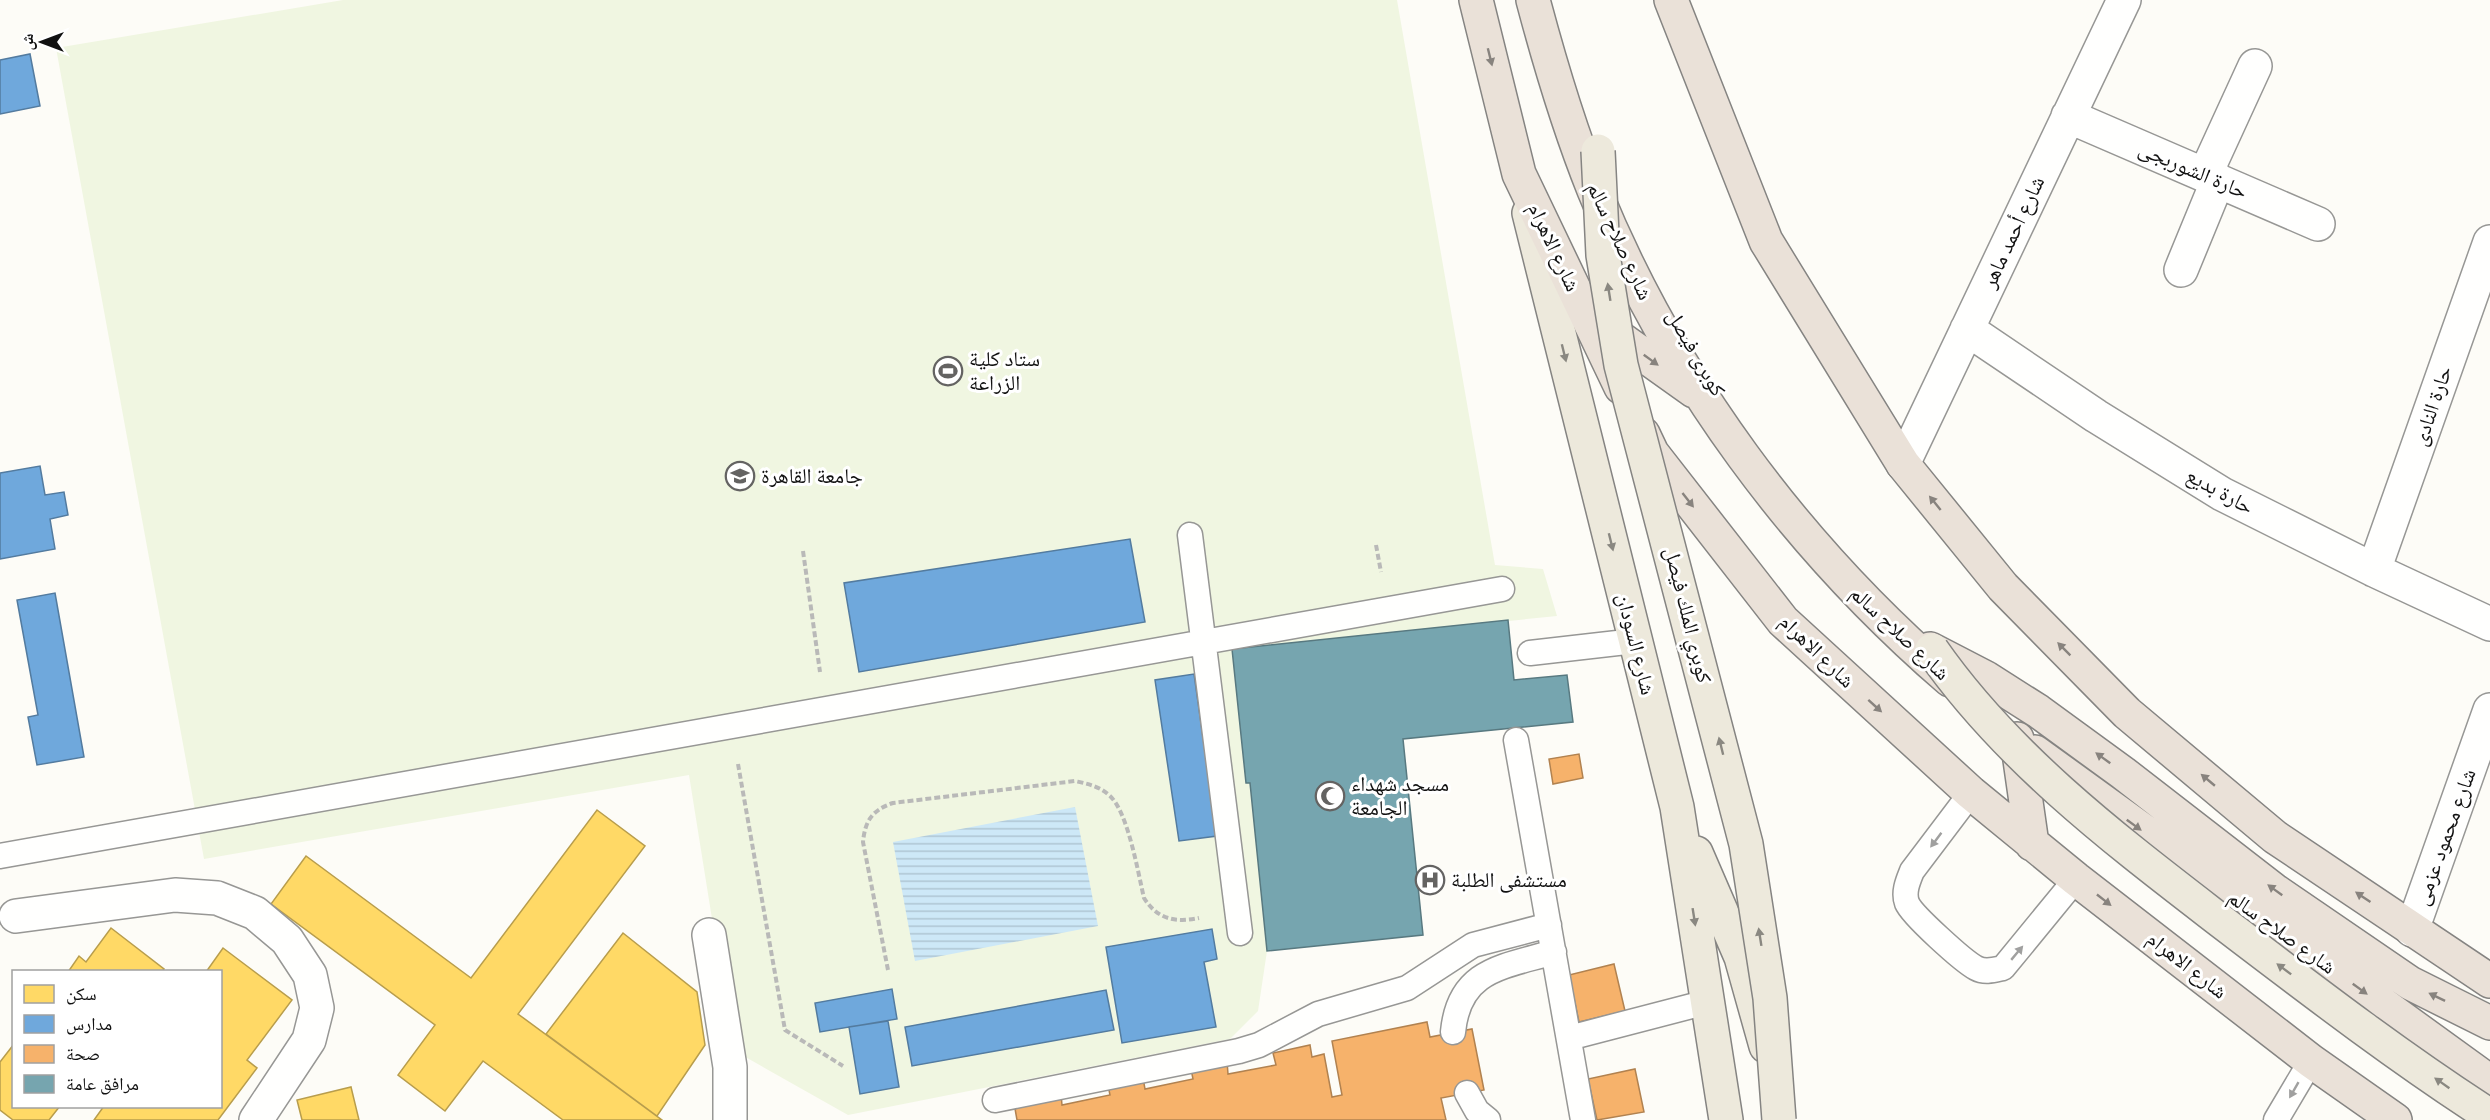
<svg xmlns="http://www.w3.org/2000/svg" width="2490" height="1120" font-family="'Zilla Slab','Noto Naskh Arabic',serif">
  <style>
    .pitch { fill: #f0f6e1 }
    .water { fill: url(#water-rules) }
    .homes { fill: #ffd966; stroke: #b89d4c; stroke-width: 1.5 }
    .schools { fill: #6fa8dc; stroke: #537b9f; stroke-width: 1.5 }
    .health { fill: #f6b26b; stroke: #b18250; stroke-width: 1.5 }
    .public { fill: #76a5af; stroke: #587980; stroke-width: 1.5 }
    .lines { fill: none; stroke-linecap: round; stroke-linejoin: round }
    .lane-casing { stroke: #979795; stroke-width: 27 }
    .street-casing { stroke: #979795; stroke-width: 36 }
    .primary-casing { stroke: #858482; stroke-width: 36 }
    .highway-casing { stroke: #858482; stroke-width: 36 }
    .path { stroke: #b9b9b8; stroke-width: 4; stroke-dasharray: 6 3; stroke-linecap: butt }
    .lane { stroke: #fffffe; stroke-width: 24 }
    .street { stroke: #fffffe; stroke-width: 33 }
    .primary { stroke: #ede9dc; stroke-width: 33 }
    .highway { stroke: #eae1d8; stroke-width: 33 }
    .primary-bridge-casing { stroke: #858482; stroke-width: 36; stroke-linecap: butt }
    .primary-bridge { stroke: #ede9dc; stroke-width: 33 }
    .oneway { fill: #88837e }
    .oneway2 { fill: #8a8881 }
    .oneway3 { fill: #a0a09f }
    .labels { text-anchor: middle; stroke-width: 6; stroke-linejoin: round; paint-order: stroke }
    .street-label { font-size: 21px; fill: #111; stroke: #fff }
    .poi-label { font-size: 21px; fill: #111; stroke: #fff; text-anchor: start }
  </style>
  <defs>
    <pattern id="water-rules" width="6" height="5" patternUnits="userSpaceOnUse" patternTransform="scale(1.5)"><rect width="6" height="5" fill="#cde8f7"/><path d="M0 2.5h6" fill="none" stroke="#afc6d3"/></pattern>
  </defs>
  <rect width="100%" height="100%" fill="#fdfcf7"/>
  <path class="pitch" d="M343,0H1397L1495,565L1543,569L1557,616L1232,649L1246,782L1250,783L1267,951L1258,1011L1230,1039L848,1115L733,1050L689,775L204,859L56,48Z"/>
  <path class="water" d="M1075,807L1098,926L915,961L893,842Z"/>
  <path class="homes" d="M597,810L645,846L518,1014L662,1120H563L483,1061L445,1111L398,1075L435,1025L271,904L306,856L471,978Z
    M111,928L164,969L162,972H68L79,956L86,962Z
    M623,933L697,992L705,1045L657,1116L546,1034Z
    M223,948L292,1000L247,1060L257,1068L218,1120H94L104,1106H220V972H206Z
    M14,1044V1106H60L49,1120H13L0,1110V1062Z
    M351,1087L359,1120H302L297,1100Z"/>
  <path class="schools" d="M30,54L40,106L0,114V60Z
    M40,466L45,495L64,492L68,515L50,519L55,549L0,559V473Z
    M1130,539L1145,622L859,672L844,583Z
    M55,593L84,757L37,765L28,717L38,715L17,600Z
    M1194,674L1217,836L1179,841L1155,680Z
    M1212,929L1217,959L1204,962L1216,1027L1122,1043L1106,947Z
    M892,989L897,1019L820,1032L815,1003Z
    M1106,990L1114,1030L912,1066L905,1027Z
    M888,1021L899,1087L860,1094L849,1027Z"/>
  <path class="health" d="M1579,754L1583,778L1553,784L1549,759Z
    M1614,964L1625,1011L1579,1022L1569,975Z
    M1427,1022L1430,1037L1472,1029L1484,1090L1441,1098L1446,1120H1017L1014,1103L1061,1094L1062,1105L1110,1095L1108,1085L1143,1078L1145,1089L1193,1079L1191,1069L1227,1061L1228,1074L1276,1065L1273,1053L1310,1045L1312,1057L1324,1054L1332,1097L1342,1095L1332,1041Z
    M1635,1069L1644,1112L1597,1120L1588,1079Z"/>
  <path class="public" d="M1508,620L1514,680L1567,675L1573,722L1403,739L1423,935L1267,951L1250,783H1246L1232,649Z"/>
  <g class="lines">
    <g class="lane-casing">
      <path id="lane" d="M1190,535L1240,933
        M1530,653L1635,641
        M1516,740L1583,1120
        M1971,793L1912,871C1908,881 1903,892 1907,903C1912,915 1963,961 1976,968C1985,973 1994,970 2003,968L2076,879
        M0,856L1502,589
        M1453,1032C1459,969 1503,967 1554,952
        M1569,1038L1707,1002
        M1467,1093L1477,1111L1488,1120
        M995,1100L1239,1051L1259,1045L1318,1014L1407,988L1473,945L1549,925
        M2276,1120L2311,1061"/>
    </g>
    <g class="street-casing">
      <path id="street" d="M2068,116L2318,224
        M2205,175L2255,66
        M2181,270L2218,180
        M1967,329L2096,416L2222,494L2374,570L2490,624
        M1903,464L2124,0
        M2374,570L2490,242
        M16,916L175,895L217,898L255,913L287,940L310,975L317,1008L309,1040L256,1120
        M2412,930L2490,710
        M709,935L730,1067V1120"/>
    </g>
    <g class="primary-casing">
      <path id="primary" d="M1529,213L1677,807L1726,1120
        M1696,853L1741,957L1766,1046"/>
    </g>
    <g class="highway-casing">
      <path id="highway" d="M1476,0L1519,174L1621,387
        M1533,0C1550,64 1569,128 1594,190C1671,379 1796,547 1950,680
        M1671,0L1766,241L1903,464L2003,587L2127,713L2275,837L2490,981
        M1600,324L1694,391
        M1643,434L1652,453L1783,621L1971,793L2076,879L2311,1061L2395,1120
        M1930,649L1986,678L2038,711L2123,773L2274,890L2410,983L2490,1023
        M2017,739L2032,844
        M2035,752L2490,1082"/>
    </g>
    <path class="path" d="M1376,545L1381,572
      M803,551L820,672
      M738,764L785,1030L843,1066
      M888,970L863,842C865,821 872,810 893,803L1075,781C1088,784 1099,786 1109,795C1128,811 1138,873 1144,898C1157,919 1175,923 1199,918"/>
    <use href="#lane" class="lane"/>
    <use href="#street" class="street"/>
    <use href="#primary" class="primary"/>
    <use href="#highway" class="highway"/>
    <g class="primary-bridge-casing">
      <path id="primary-bridge" d="M1598,151L1603,255L1621,365L1746,844L1770,998L1779,1120
        M1932,650C2008,759 2117,841 2222,922C2310,989 2397,1056 2490,1116"/>
    </g>
    <use href="#primary-bridge" class="primary-bridge"/>
  </g>
  <defs><path id="oneway-solid" d="M-6-.8H1V-3.2L6.5 0L1 3.2V.8H-6Z" transform="scale(1.5)"/></defs>
  <g class="oneway">
    <use href="#oneway-solid" transform="translate(1490 57) rotate(76)"/>
    <use href="#oneway-solid" transform="translate(1651 360) rotate(36)"/>
    <use href="#oneway-solid" transform="translate(1688 500) rotate(52)"/>
    <use href="#oneway-solid" transform="translate(1935 503) rotate(-129)"/>
    <use href="#oneway-solid" transform="translate(2064 649) rotate(-135)"/>
    <use href="#oneway-solid" transform="translate(1875 706) rotate(42)"/>
    <use href="#oneway-solid" transform="translate(2103 758) rotate(-144)"/>
    <use href="#oneway-solid" transform="translate(2208 780) rotate(-140)"/>
    <use href="#oneway-solid" transform="translate(2134 825) rotate(36)"/>
    <use href="#oneway-solid" transform="translate(2275 890) rotate(-144)"/>
    <use href="#oneway-solid" transform="translate(2363 897) rotate(-146)"/>
    <use href="#oneway-solid" transform="translate(2104 900) rotate(38)"/>
    <use href="#oneway-solid" transform="translate(2360 989) rotate(36)"/>
    <use href="#oneway-solid" transform="translate(2437 997) rotate(-154)"/>
  </g>
  <g class="oneway2">
    <use href="#oneway-solid" transform="translate(1609 292) rotate(-99)"/>
    <use href="#oneway-solid" transform="translate(1564 353) rotate(76)"/>
    <use href="#oneway-solid" transform="translate(1611 542) rotate(76)"/>
    <use href="#oneway-solid" transform="translate(1721 746) rotate(-104)"/>
    <use href="#oneway-solid" transform="translate(1694 917) rotate(81)"/>
    <use href="#oneway-solid" transform="translate(1760 937) rotate(-99)"/>
    <use href="#oneway-solid" transform="translate(2284 969) rotate(-143)"/>
    <use href="#oneway-solid" transform="translate(2442 1083) rotate(-145)"/>
  </g>
  <g class="oneway3">
    <use href="#oneway-solid" transform="translate(1936 840) rotate(127)"/>
    <use href="#oneway-solid" transform="translate(2017 953) rotate(-50)"/>
    <use href="#oneway-solid" transform="translate(2294 1090) rotate(120)"/>
  </g>
  <defs>
    <g id="stadium-ring" transform="scale(1.5)"><circle r="9.5" fill="#fff" stroke="#646362" stroke-width="1.5"/><path d="M0-5a6.5 5 0 1 0 0 10a6.5 5 0 1 0 0-10ZM-3.5-1.8h7v3.6h-7Z" fill="#646362"/></g>
    <g id="university-ring" transform="scale(1.5)"><circle r="9.5" fill="#fff" stroke="#646362" stroke-width="1.5"/><path d="M0-5L7-2L0 1L-7-2ZM-4 1L0 2.5L4 1V4Q0 6-4 4Z" fill="#646362"/></g>
    <g id="mosque-ring" transform="scale(1.5)"><circle r="9.5" fill="#fff" stroke="#646362" stroke-width="1.5"/><path d="M3.5-4.9A6 6 0 1 0 3.5 4.9A5 5 0 1 1 3.5-4.9Z" fill="#646362"/></g>
    <g id="hospital-ring" transform="scale(1.5)"><circle r="9.5" fill="#fff" stroke="#646362" stroke-width="1.5"/><path d="M-5-5h3v3.5h4V-5h3V5h-3V1.5h-4V5h-3Z" fill="#646362"/></g>
  </defs>
  <g fill-rule="evenodd">
    <use href="#stadium-ring" x="948" y="371"/>
    <use href="#university-ring" x="740" y="476"/>
    <use href="#mosque-ring" x="1330" y="796"/>
    <use href="#hospital-ring" x="1430" y="880"/>
  </g>
  <g class="labels">
    <g class="street-label">
      <text transform="translate(2193 170) rotate(23)" y="7">حارة الشوربجى</text>
      <text transform="translate(2013 232) rotate(-65)" y="7">شارع أحمد ماهر</text>
      <text transform="translate(1620 241) rotate(65)" y="7">شارع صلاح سالم</text>
      <text transform="translate(1554 247) rotate(65)" y="7">شارع الاهرام</text>
      <text transform="translate(1696 353) rotate(60)" y="7">كوبرى فيصل</text>
      <text transform="translate(2432 406) rotate(-71)" y="7">حارة النادى</text>
      <text transform="translate(2220 491) rotate(29)" y="7">حارة بديع</text>
      <text transform="translate(1688 615) rotate(76)" y="7">كوبري الملك فيصل</text>
      <text transform="translate(1900 633) rotate(43)" y="7">شارع صلاح سالم</text>
      <text transform="translate(1636 644) rotate(76)" y="7">شارع السودان</text>
      <text transform="translate(1817 651) rotate(44)" y="7">شارع الاهرام</text>
      <text transform="translate(2445 837) rotate(-70)" y="7">شارع محمود عزمى</text>
      <text transform="translate(2282 932) rotate(36)" y="7">شارع صلاح سالم</text>
      <text transform="translate(2187 965) rotate(38)" y="7">شارع الاهرام</text>
    </g>
    <g class="poi-label">
      <text x="969" y="366">ستاد كلية<tspan x="969" dy="24">الزراعة</tspan></text>
      <text x="761" y="483">جامعة القاهرة</text>
      <text x="1351" y="791">مسجد شهداء<tspan x="1351" dy="24">الجامعة</tspan></text>
      <text x="1451" y="887">مستشفى الطلبة</text>
    </g>
  </g>
  <rect x="12" y="970" width="210" height="138" fill="#ffffff" stroke="#a0a0a0" stroke-width="1.5"/>
  <rect x="24" y="985" width="30" height="18" fill="#ffd966" stroke="#a0a0a0" stroke-width="1.5"/>
  <text x="66" y="1000" font-size="18" fill="#111111">سكن</text>
  <rect x="24" y="1015" width="30" height="18" fill="#6fa8dc" stroke="#a0a0a0" stroke-width="1.5"/>
  <text x="66" y="1030" font-size="18" fill="#111111">مدارس</text>
  <rect x="24" y="1045" width="30" height="18" fill="#f6b26b" stroke="#a0a0a0" stroke-width="1.5"/>
  <text x="66" y="1060" font-size="18" fill="#111111">صحة</text>
  <rect x="24" y="1075" width="30" height="18" fill="#76a5af" stroke="#a0a0a0" stroke-width="1.5"/>
  <text x="66" y="1090" font-size="18" fill="#111111">مرافق عامة</text>
  <g transform="translate(42 42) rotate(270)" stroke="#ffffff" stroke-width="4.5" paint-order="stroke">
  <path d="M0-4.5L10 22L0 15L-10 22Z" fill="#111111"/>
  <text y="-9" font-size="16" font-weight="bold" text-anchor="middle" fill="#111111">ش</text>
  </g>
</svg>
